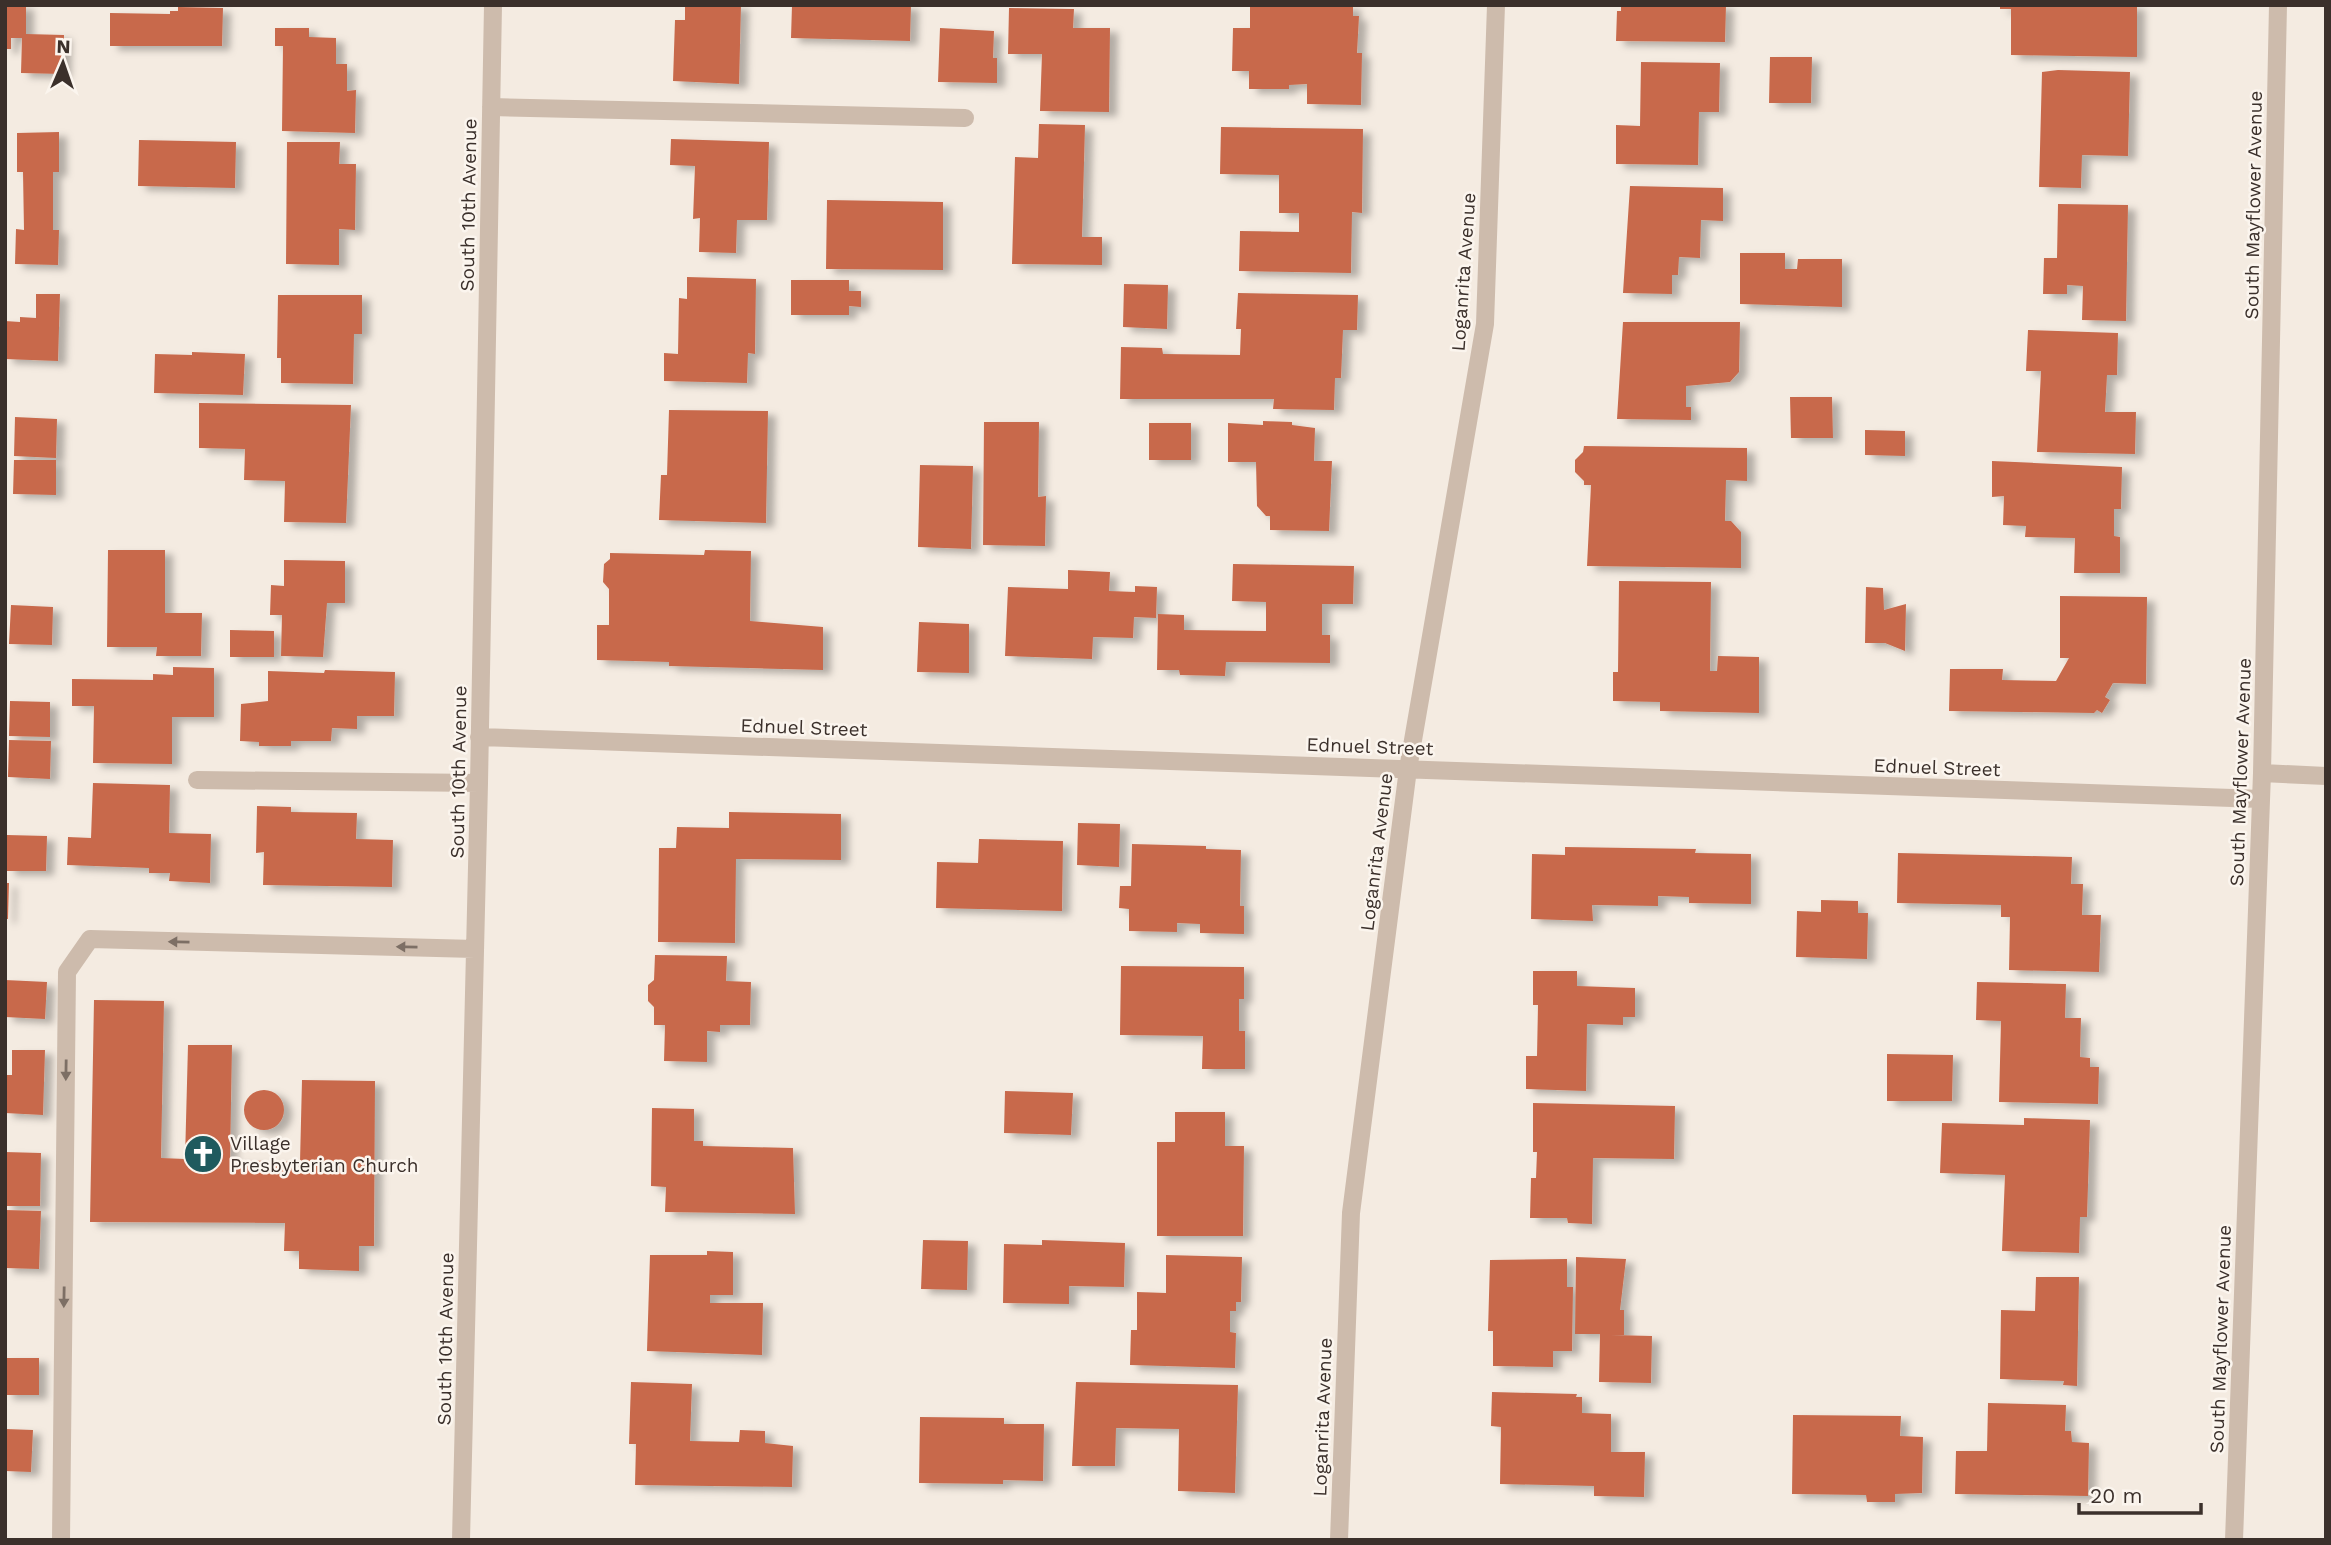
<svg xmlns="http://www.w3.org/2000/svg" width="2331" height="1545" font-family="'Work Sans',sans-serif">
  <style>
    .building { fill: #c8694b; filter: url(#shadow) }
    .lines { fill: none; stroke-linecap: round; stroke-linejoin: round }
    .minor { stroke: #cdbbac; stroke-width: 18 }
    .oneway { fill: #7d6f65 }
    .labels { text-anchor: middle; stroke-width: 5; stroke-linejoin: round; paint-order: stroke }
    .street-label { font-size: 19px; fill: #3b302b; stroke: #fbf5ee }
    .poi-label { font-size: 19px; fill: #3b302b; stroke: #fbf5ee; text-anchor: start }
  </style>
  <defs>
    <filter id="shadow"><feDropShadow dx="8" dy="4.5" stdDeviation="3.5" flood-color="#0004"/></filter>
  </defs>
  <rect width="100%" height="100%" fill="#f4ebe1"/>
  <path class="building" d="M5,5H26V34L64,35L63,74L21,73L22,38H11V49H5Z
    M685,5H741L739,84L673,81L675,20H685Z
    M792,5H911L910,41L791,38Z
    M1250,5H1353V16H1359L1357,53H1362L1361,105L1307,104V84L1289,85V89H1249V71H1232L1233,28H1250Z
    M1621,5H1726L1725,42L1616,41L1617,11H1621Z
    M2000,5H2137V57L2011,55V9H2000Z
    M178,7L223,8L222,46H110V13L170,14V11H178Z
    M1009,8L1074,9L1073,28H1110L1109,112L1040,111L1042,54H1008Z
    M275,28H309V37L336,38V64H347V91L356,90L355,133L282,131L283,46H275Z
    M940,28L994,31L993,58H997V83L938,82Z
    M1770,57H1812L1811,103H1769Z
    M1641,62L1720,63L1719,112H1699L1698,165L1616,164V125L1640,126Z
    M2058,70L2130,72L2128,156L2082,155L2081,188L2039,187L2042,72Z
    M1039,124L1085,125L1082,237H1102V265L1012,264L1015,157L1038,158Z
    M1221,127L1363,129L1362,213L1352,212L1351,273L1239,271L1240,231L1299,232V213H1279V175L1220,174Z
    M59,132V172H53V230H59L58,265L15,264L16,229L24,230L23,172H17V133Z
    M671,139L769,142L767,220H737L736,253L699,252L700,218L693,219L695,166L670,165Z
    M139,140L236,142L235,188L138,186Z
    M287,142H340L339,164H356L355,230L339,229V265L286,264Z
    M1630,186L1723,188V221L1701,220L1700,258L1679,257L1678,275H1672V294L1623,293Z
    M827,200L943,202V270L826,269Z
    M2058,204L2128,205L2126,321L2082,320L2083,286L2067,285V294H2043L2044,258H2057Z
    M1740,253H1785V269H1797L1798,259H1842V307L1740,304Z
    M687,277L756,279L755,354L748,353L747,383L664,381V353L678,354L679,298L687,299Z
    M791,280H849V291H861V307L849,306V315H791Z
    M1124,284L1168,285L1167,329L1123,327Z
    M1238,293L1358,295L1357,330H1343L1341,378H1335L1334,410L1273,409L1274,399H1120L1121,347L1162,348L1163,354L1240,355L1241,329H1236Z
    M36,294H60L58,361L5,359V321L20,322V317L36,318Z
    M278,295H362V334H354L353,384L281,383V358H277Z
    M1623,322H1740L1739,372L1730,382L1686,386V407H1691V420L1617,419Z
    M2028,330L2118,333L2117,375H2107L2105,412H2136L2135,454L2037,452L2041,371H2026Z
    M192,352L245,354L243,395L154,393L155,354L192,355Z
    M1790,397H1832L1833,438H1791Z
    M199,403L351,405L346,523L284,522L285,481L244,480L245,449L199,448Z
    M669,410L768,411L766,523L659,520L661,475H667Z
    M15,417L57,419L56,458L14,456Z
    M1263,421L1292,422V425L1315,428L1314,461H1332L1329,531L1270,530V516H1266L1257,506L1256,462H1228V423L1263,425Z
    M984,422H1039L1038,497L1046,496L1045,546L983,545Z
    M1149,423H1191V460H1149Z
    M1865,430L1905,431V456L1865,455Z
    M1584,446L1747,448V481L1726,480L1725,521H1731L1741,532V568L1587,566L1591,485H1584V481L1575,472V460L1583,452Z
    M14,460H56V495L13,494Z
    M1992,461L2122,467L2121,509H2114V536L2120,537V573H2074L2075,538L2025,537L2026,526L2003,525L2004,496L1992,497Z
    M920,465L973,466L971,549L918,547Z
    M108,550H165V613H202L201,656H156L157,647H107Z
    M705,550L751,551L750,621L823,627V670L669,666V662L597,660V625H609V589L603,582L604,564L610,559V553L704,555Z
    M284,560L345,561V603H327L323,657L281,656L282,615H270L271,585L284,586Z
    M1233,564L1354,566L1353,604H1322V635H1330V663L1226,662L1225,676L1180,675L1179,670H1157L1158,614L1184,615V630L1266,631V602L1232,601Z
    M1068,570L1110,572L1109,591L1135,592V586L1157,587L1156,618L1134,617L1133,638L1093,637L1092,659L1005,656L1008,587L1068,589Z
    M1619,581L1711,582L1710,671H1717L1718,656L1759,657V713L1660,711V702L1613,701V672H1618Z
    M1866,587L1883,588L1884,610L1906,604L1905,651L1885,643H1865Z
    M2060,596L2147,597L2146,684L2113,683L2105,697L2110,700L2102,713L2097,710L2094,713L1949,711L1950,669H2003L2002,680L2056,681L2069,658H2060Z
    M11,605L53,607L52,645L9,644Z
    M919,622L969,624V673L917,672Z
    M230,630L274,631V657H230Z
    M173,667L214,668V717H172V764L93,763L94,706H72V679L153,680V674L173,675Z
    M325,670L395,672L394,716H357V729L332,728L331,741H291V746H259V742L240,741L241,704L268,701V671L324,673Z
    M10,701L50,702V737L9,736Z
    M9,740L51,741L50,779L8,777Z
    M93,783L170,785L169,833L211,834L210,883L169,881L170,873H149V868L67,865L68,837L91,838Z
    M257,806L291,807V812L357,813L356,839L393,840L392,887L263,885L264,852L256,853Z
    M729,812L841,814V860L736,859L735,943L658,942L659,848H676L677,827L729,828Z
    M1078,823L1120,824L1119,867L1077,865Z
    M7,835L47,836L46,871H7Z
    M979,839L1063,841L1062,911L936,908L937,862L978,863Z
    M1132,844L1206,846V849L1241,850L1240,906H1244V934L1200,933V924L1177,923V932L1129,931V909L1119,908L1120,886H1131Z
    M1565,847L1696,849L1695,853L1751,854V904L1689,903V897L1658,896V906L1592,905L1593,921L1531,919L1532,854L1565,855Z
    M1898,853L2072,857L2071,884H2083L2082,915H2101L2099,972L2009,970L2010,917H2001V905L1897,903Z
    M5,883H9L8,919H5Z
    M1821,900L1858,901V913H1868L1867,959L1796,957L1797,911L1821,912Z
    M655,955L727,956L726,981L751,982L750,1025H720V1032L707,1031V1062L664,1061L665,1025H654V1007L648,1001V985L654,980Z
    M1121,966L1244,967V999H1239V1031H1245V1069H1202L1203,1036L1120,1035Z
    M1533,971H1577V986L1635,988V1017H1623V1025L1587,1024L1586,1091L1526,1089V1056H1537L1538,1005H1533Z
    M5,980L47,982L45,1019L5,1017Z
    M1977,982L2066,984L2065,1018H2081L2080,1057L2090,1058V1067H2099L2098,1104L1999,1102L2001,1021L1976,1020Z
    M94,1000L164,1001L161,1158L185,1159L188,1045H232L230,1160L300,1162L302,1080L375,1081L374,1246H359V1271L299,1269V1251H284L285,1223L90,1222Z
    M12,1050H45L43,1115L5,1113V1075H12Z
    M1887,1054L1953,1055L1952,1101H1887Z
    M244 1110a20 20 0 1 1 40 0a20 20 0 1 1-40 0Z
    M1005,1091L1073,1093L1071,1135L1004,1133Z
    M1533,1103L1675,1106L1674,1159L1593,1158L1592,1224L1568,1223L1567,1218H1530L1531,1178H1536L1537,1152H1533Z
    M652,1108L694,1109V1141H703V1146L793,1148L795,1214L665,1212L666,1187L651,1186Z
    M1175,1112H1225V1146H1244L1243,1236H1157V1142H1175Z
    M2024,1118L2090,1120L2087,1217H2080L2079,1253L2002,1251L2005,1175L1940,1173L1942,1123L2024,1125Z
    M5,1152L41,1153L40,1206H5Z
    M5,1210L41,1211L39,1269L5,1268Z
    M923,1240L968,1241L967,1290L921,1289Z
    M1042,1240L1125,1243L1124,1287L1069,1286V1304L1003,1303L1004,1244L1042,1245Z
    M707,1251L733,1252V1295H710V1303H763L762,1355L647,1351L650,1255H707Z
    M1166,1255L1242,1257L1241,1302H1236V1311H1230V1332L1236,1333L1235,1368L1130,1365L1131,1330H1137V1292L1166,1293Z
    M1576,1257L1626,1259L1620,1310H1624V1335H1611L1652,1336L1651,1383L1599,1382L1600,1334H1575Z
    M1567,1259V1287H1573L1572,1351H1553V1367L1493,1366V1331H1488L1490,1260Z
    M2036,1277H2079L2077,1386L2063,1385L2064,1381L2000,1379L2001,1310L2035,1311Z
    M5,1358H39V1395H5Z
    M631,1382L692,1384L690,1441L739,1442L740,1430L765,1431V1443L793,1446L792,1487L635,1485L636,1444H629Z
    M1076,1382L1238,1385L1235,1493L1178,1491L1179,1429L1116,1428L1115,1466H1072Z
    M1492,1392L1577,1394L1576,1397H1582V1413L1611,1414V1452H1645L1644,1497L1594,1496V1486L1500,1484L1501,1427L1491,1426Z
    M1988,1403L2066,1405L2065,1431H2071L2072,1442L2089,1443L2088,1496L1955,1494L1956,1451H1987Z
    M1793,1415L1901,1416L1900,1436L1923,1437L1922,1493L1895,1494V1502H1867L1866,1495L1792,1494Z
    M920,1417L1004,1418V1424H1044L1043,1481L1003,1480V1484L919,1483Z
    M5,1429L33,1430L31,1472L5,1471Z"/>
  <g class="lines">
    <path class="minor" d="M491,107L965,118
      M479,737L2261,799
      M2262,773L2326,776
      M197,780L479,783
      M61,1540L67,972L90,939L475,949
      M461,1540L479,783L493,5
      M1339,1540L1351,1213L1408,769L1485,324L1496,5
      M2234,1540L2262,773L2278,5"/>
  </g>
  <defs><path id="oneway-solid" d="M-6-.8H1V-3.2L6.5 0L1 3.2V.8H-6Z" transform="scale(1.75)"/></defs>
  <g class="oneway">
    <use href="#oneway-solid" transform="translate(179 942) rotate(-179)"/>
    <use href="#oneway-solid" transform="translate(407 947) rotate(-179)"/>
    <use href="#oneway-solid" transform="translate(66 1070) rotate(91)"/>
    <use href="#oneway-solid" transform="translate(64 1297) rotate(91)"/>
  </g>
  <defs>
    <g id="church-disc" transform="scale(2.0125)"><circle r="9.5" fill="#1f5a5e" stroke="#fbf5ee"/><path d="M-1.2-6h2.4v3.5h3.3v2.4h-3.3V6h-2.4V-.1h-3.3v-2.4h3.3Z" fill="#fff"/></g>
  </defs>
  <g fill-rule="evenodd">
    <use href="#church-disc" x="203" y="1154"/>
  </g>
  <g class="labels">
    <g class="street-label">
      <text transform="translate(468 205) rotate(-89)" y="7">South 10th Avenue</text>
      <text transform="translate(2253 205) rotate(-89)" y="7">South Mayflower Avenue</text>
      <text transform="translate(1463 272) rotate(-86)" y="7">Loganrita Avenue</text>
      <text transform="translate(804 727) rotate(2)" y="7">Ednuel Street</text>
      <text transform="translate(1370 746) rotate(2)" y="7">Ednuel Street</text>
      <text transform="translate(1937 767) rotate(2)" y="7">Ednuel Street</text>
      <text transform="translate(458 772) rotate(-89)" y="7">South 10th Avenue</text>
      <text transform="translate(2240 772) rotate(-88)" y="7">South Mayflower Avenue</text>
      <text transform="translate(1376 852) rotate(-83)" y="7">Loganrita Avenue</text>
      <text transform="translate(445 1339) rotate(-89)" y="7">South 10th Avenue</text>
      <text transform="translate(2220 1339) rotate(-88)" y="7">South Mayflower Avenue</text>
      <text transform="translate(1322 1417) rotate(-88)" y="7">Loganrita Avenue</text>
    </g>
    <g class="poi-label">
      <text x="230" y="1150">Village<tspan x="230" dy="22">Presbyterian Church</tspan></text>
    </g>
  </g>
  <rect width="2331" height="1545" fill="none" stroke="#3b302b" stroke-width="14"/>
  <g transform="translate(63 63) rotate(2)" stroke="#fbf5ee" stroke-width="5" paint-order="stroke">
  <path d="M0-5L12 26L0 18L-12 26Z" fill="#3b302b"/>
  <text y="-10" font-size="19" font-weight="bold" text-anchor="middle" fill="#3b302b">N</text>
  </g>
  <path d="M2079 1503v10h122v-10" fill="none" stroke="#3b302b" stroke-width="3.5"/>
  <text x="2090" y="1503" font-size="21" fill="#3b302b" stroke="#fbf5ee" stroke-width="5" paint-order="stroke">20 m</text>
</svg>
